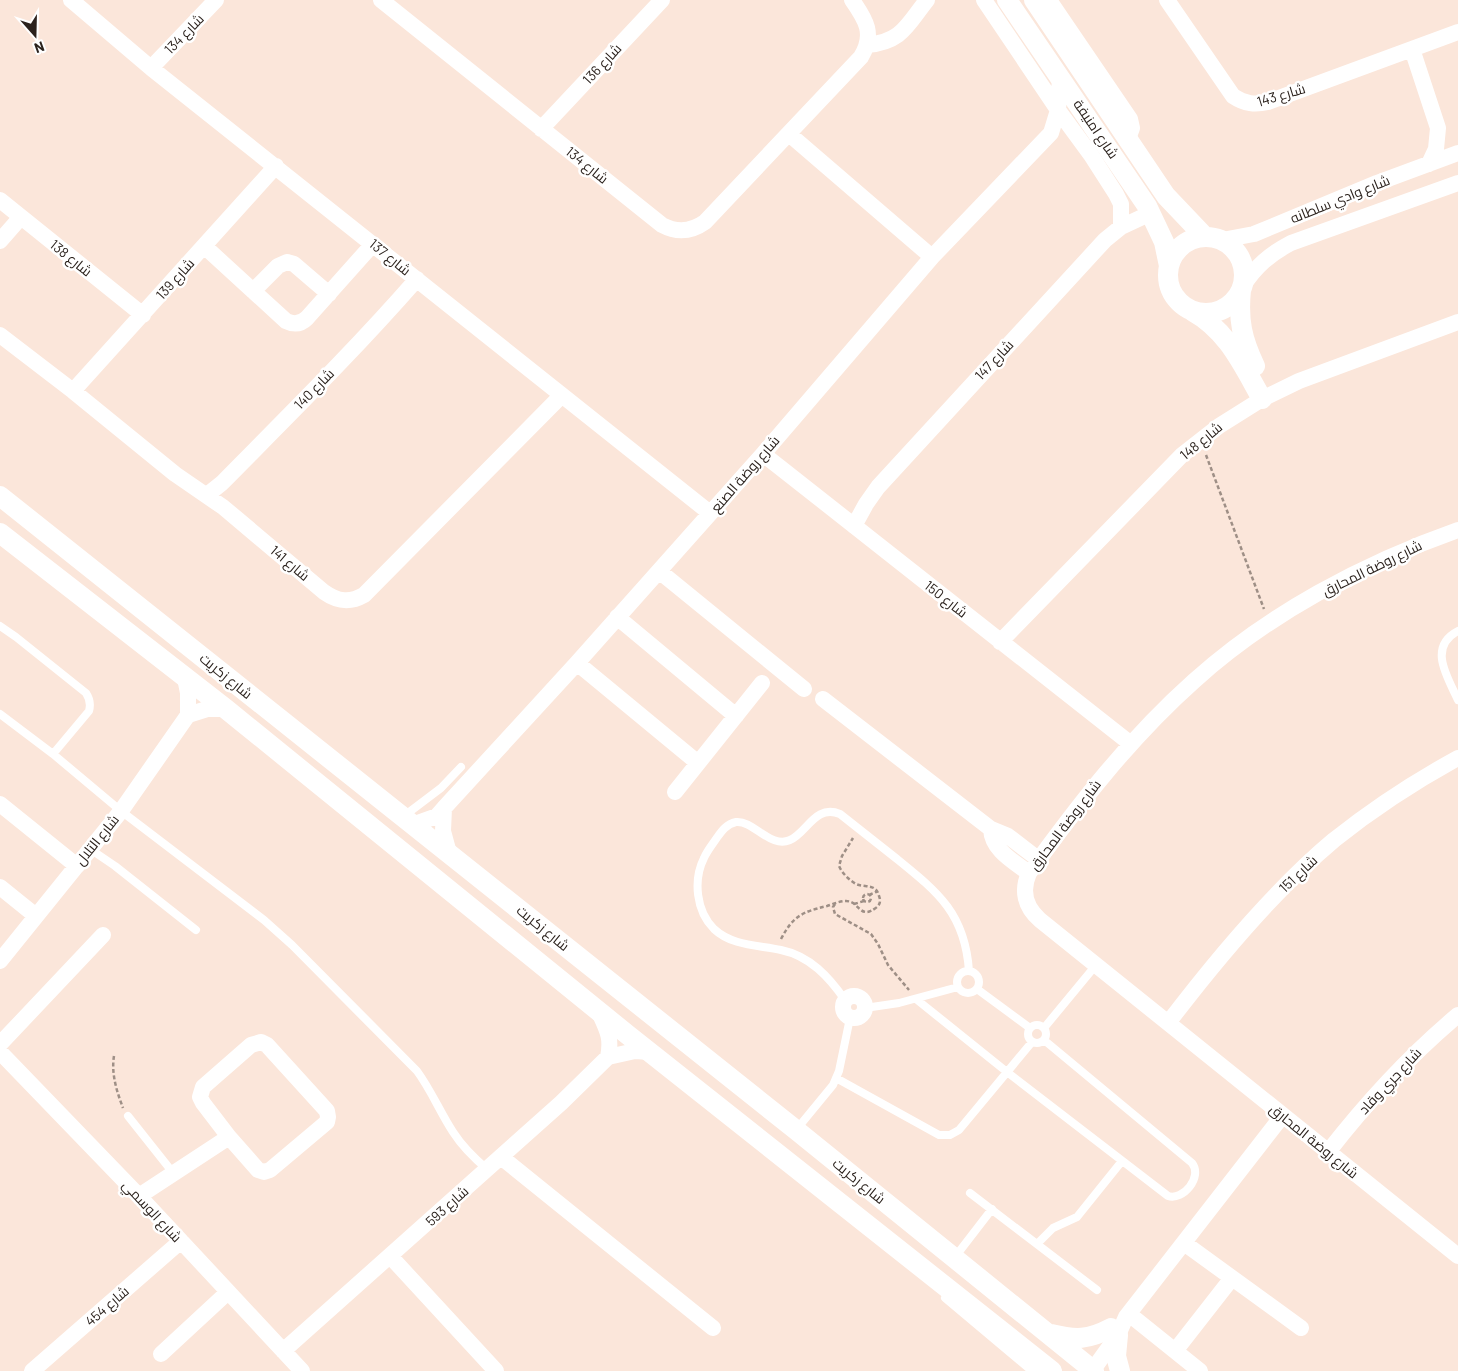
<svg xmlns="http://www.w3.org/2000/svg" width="1458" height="1371" font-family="Barlow,Cairo,sans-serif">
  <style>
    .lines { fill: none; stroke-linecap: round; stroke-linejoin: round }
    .path { stroke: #9e8f86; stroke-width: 2.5; stroke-dasharray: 4 2.5; stroke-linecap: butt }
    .service { stroke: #fff; stroke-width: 8 }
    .minor { stroke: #fff; stroke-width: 16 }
    .tertiary { stroke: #fff; stroke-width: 20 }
    .labels { text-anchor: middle; stroke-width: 5; stroke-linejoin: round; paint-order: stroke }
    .street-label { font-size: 14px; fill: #2b221d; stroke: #fff }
  </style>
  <rect width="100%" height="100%" fill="#fbe6da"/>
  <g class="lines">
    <path class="path" d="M1206,455L1264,609
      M863 898a4 4 0 1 1 8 0a4 4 0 1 1-8 0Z
      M869,895L878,891
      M835,904L833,907L835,914L871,934L878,944L888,965L909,990
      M854,904L864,901
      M781,939C793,916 802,912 827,906C833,904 840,901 846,901C860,901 859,921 877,907C880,904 881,901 879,896C876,883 865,888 856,884C849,880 842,873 839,866L842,856L853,838
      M114,1056C111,1074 117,1092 123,1108"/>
    <path class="service" d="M0,626L16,637L86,693C90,699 91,704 89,711L53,754
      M1458,631C1427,647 1448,678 1458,700
      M0,714L53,754L121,811L264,920L292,945L417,1071C431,1090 440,1112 453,1132C462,1146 474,1158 487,1169
      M404,816L441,788L461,767
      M90,849L115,866L196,930
      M957 982a11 11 0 1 1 22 0a11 11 0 1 1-22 0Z
      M977,989L1030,1028
      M916,999L1007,1072L1168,1196C1183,1201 1203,1177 1192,1163L1044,1040
      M845,1000C829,977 810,956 781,950C758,945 732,946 714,929C696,911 693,880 704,858C707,851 712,845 716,839C721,832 726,824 736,822C747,821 757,831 766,836C803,860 806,800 840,814C859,829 878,844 897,859C939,893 965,914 969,971
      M865,1008L899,1003L958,987
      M1028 1034a9 9 0 1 1 18 0a9 9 0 1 1-18 0Z
      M1044,1028L1096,965
      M836,1078L939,1135H950L959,1130L1032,1042
      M128,1116L174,1174
      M796,1130L833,1085L839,1071L850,1018
      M970,1193L1097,1290
      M1037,1244L1053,1228L1077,1217L1122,1161
      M955,1257L992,1209
      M945,1298L1032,1371"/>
    <path class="minor" d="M71,0L151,68L710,513
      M381,0L662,225C677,233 691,232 705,222L861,57C875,34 866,20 852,0
      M984,0L1058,110L1091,155L1116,194L1121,204V227
      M1049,0L1130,119L1132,128L1128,139
      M1167,0L1233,96C1245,104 1255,105 1268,102L1458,32
      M867,45C902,42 907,25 927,0
      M1412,49L1438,128L1436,149L1429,164
      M151,68L216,0
      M541,129L662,0
      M789,134L932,257
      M0,200L143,315
      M1222,240L1254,234L1377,183L1458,153
      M0,241L21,217
      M204,246L286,321C294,325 301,324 307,318L373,244
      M1243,286C1256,266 1270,254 1291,243L1458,183
      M253,291L278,266L287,262L294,264L329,294
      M0,335L73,391L175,474L223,507L324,592C338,602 350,603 364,595L561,396
      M73,391L276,166
      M763,454L1131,744
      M207,495L222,483C288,416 355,350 417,279
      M854,526L866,504L878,487L1105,240L1121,227L1151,213
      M1458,530C1364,563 1268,614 1194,681C1130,738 1079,804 1029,873C1021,891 1025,907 1040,920L1458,1256
      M659,571L804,689
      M617,617L736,716
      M1000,642L1182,455L1219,426L1262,399L1299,381L1458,322
      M577,663L698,763
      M185,678L188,693V715
      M823,699L991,829L1008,836L1038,859
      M675,792L762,683
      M0,804L77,866
      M444,808L443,831L449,853
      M412,825L437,816L444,808L577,663L763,454L932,257L1051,133L1058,110L1060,78
      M991,829C992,850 1013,861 1029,873
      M0,887L36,916
      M0,961L121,811L188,715L207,709H226
      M843 1007a11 11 0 1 1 22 0a11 11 0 1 1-22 0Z
      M599,1012C607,1030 612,1037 608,1057
      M1168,1023C1216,960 1273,891 1334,840C1373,809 1414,782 1458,758
      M261,1042L267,1045L327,1111L328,1117L327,1122L270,1170L264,1172L258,1170L229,1137L203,1103L200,1097L203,1087L251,1045Z
      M0,1044L103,935
      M0,1052L139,1196L302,1371
      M1328,1152C1367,1102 1409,1056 1458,1015
      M501,1157L713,1328
      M139,1196L229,1137
      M1184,1243L1301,1328
      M390,1256L496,1371
      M1129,1314L1200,1371
      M283,1351L561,1103L608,1057L635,1051L650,1052
      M1175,1351L1232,1278
      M161,1354L228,1292
      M32,1371L181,1241
      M1092,1371L1118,1335L1126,1317L1283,1115"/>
    <path class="tertiary" d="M1007,0L1147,206L1164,242L1169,266
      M1034,0L1166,196L1205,237
      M1168 275a38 38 0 1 1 76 0a38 38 0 1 1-76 0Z
      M1241,290C1238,320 1242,339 1255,366
      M1192,311C1228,331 1242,364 1262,399
      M0,496L796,1130L1094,1371
      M0,533L226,709L628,1035L1052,1371
      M1051,1334C1076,1340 1088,1340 1111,1328
      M1118,1335L1116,1356L1120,1371"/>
  </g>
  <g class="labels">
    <g class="street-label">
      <text transform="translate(184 34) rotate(-46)" y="5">شارع 134</text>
      <text transform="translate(602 64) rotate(-47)" y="5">شارع 136</text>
      <text transform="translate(1281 95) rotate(-17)" y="5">شارع 143</text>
      <text transform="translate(1096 129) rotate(56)" y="5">شارع امنيفة</text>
      <text transform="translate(587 165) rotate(39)" y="5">شارع 134</text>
      <text transform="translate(1340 199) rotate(-22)" y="5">شارع وادي سلطانه</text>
      <text transform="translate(390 257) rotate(39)" y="5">شارع 137</text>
      <text transform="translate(71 258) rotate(39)" y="5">شارع 138</text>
      <text transform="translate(175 279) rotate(-48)" y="5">شارع 139</text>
      <text transform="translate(994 360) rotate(-47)" y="5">شارع 147</text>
      <text transform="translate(314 389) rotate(-46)" y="5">شارع 140</text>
      <text transform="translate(1201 441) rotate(-40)" y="5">شارع 148</text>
      <text transform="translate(745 474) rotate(-49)" y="5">شارع روضة الصنع</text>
      <text transform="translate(290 563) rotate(40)" y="5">شارع 141</text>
      <text transform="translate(1372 568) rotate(-26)" y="5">شارع روضة المحارق</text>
      <text transform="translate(946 599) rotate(38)" y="5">شارع 150</text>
      <text transform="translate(226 676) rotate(39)" y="5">شارع زكريت</text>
      <text transform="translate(1065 825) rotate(-53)" y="5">شارع روضة المحارق</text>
      <text transform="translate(97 840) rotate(-51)" y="5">شارع التلال</text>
      <text transform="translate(1298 874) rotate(-44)" y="5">شارع 151</text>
      <text transform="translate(543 928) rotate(39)" y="5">شارع زكريت</text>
      <text transform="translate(1390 1081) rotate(-47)" y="5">شارع جري وقاد</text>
      <text transform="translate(1314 1141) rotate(39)" y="5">شارع روضة المحارق</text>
      <text transform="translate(859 1181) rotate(39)" y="5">شارع زكريت</text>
      <text transform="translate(447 1206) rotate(-42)" y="5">شارع 593</text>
      <text transform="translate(152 1211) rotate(47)" y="5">شارع الوسمي</text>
      <text transform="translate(107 1306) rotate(-41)" y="5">شارع 454</text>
    </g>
  </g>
  <g transform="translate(35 35) rotate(160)" stroke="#ffffff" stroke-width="4" paint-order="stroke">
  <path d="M0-4L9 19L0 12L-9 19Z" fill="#2b221d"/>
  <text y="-8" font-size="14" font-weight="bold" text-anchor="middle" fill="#2b221d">N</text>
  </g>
</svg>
